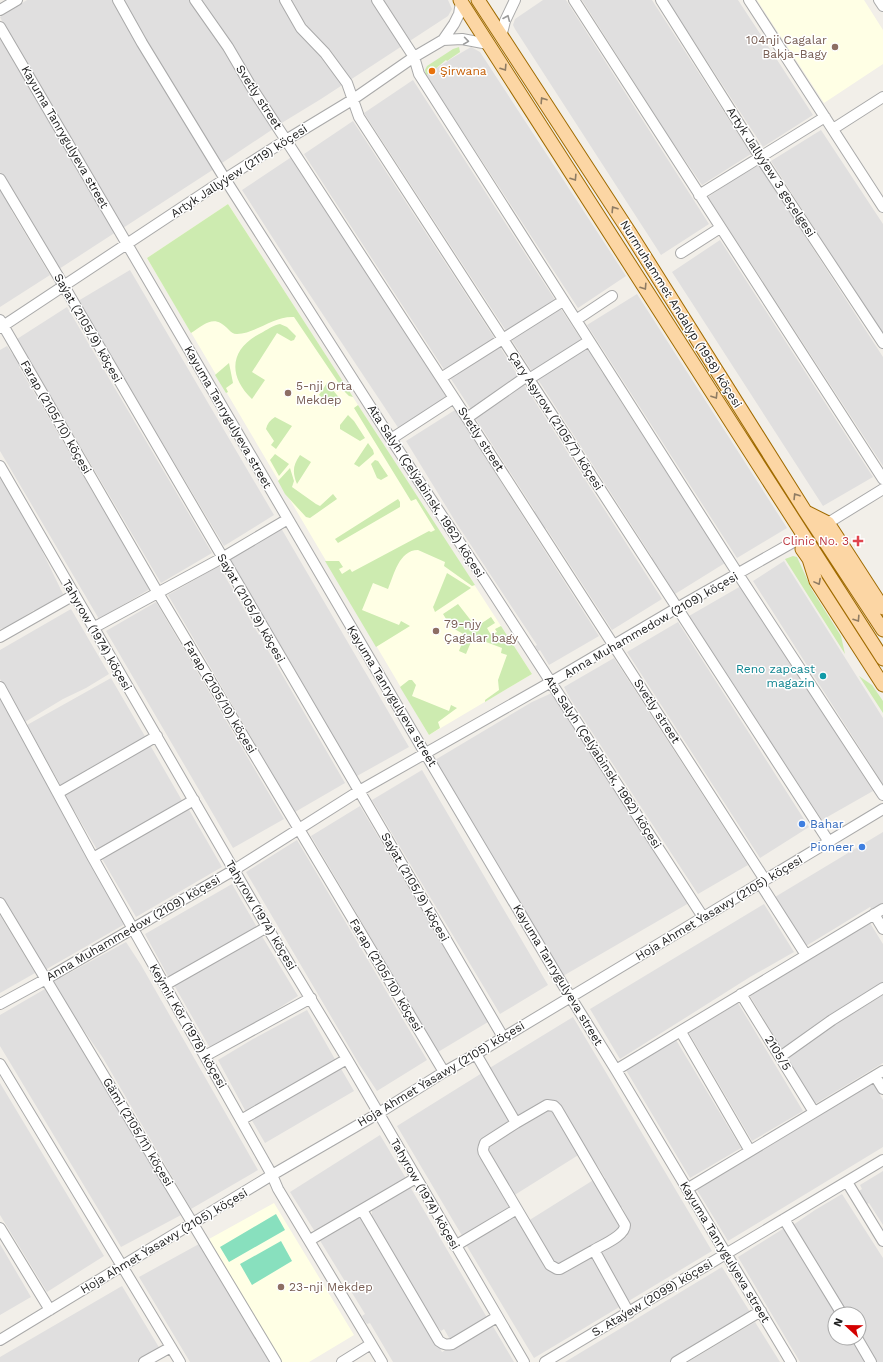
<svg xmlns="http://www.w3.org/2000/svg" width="883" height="1362" font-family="'Work Sans',sans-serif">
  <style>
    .residential { fill: #e0dfdf }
    .education { fill: #ffffe5 }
    .grass { fill: #cdebb0 }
    .pitch { fill: #88e0be }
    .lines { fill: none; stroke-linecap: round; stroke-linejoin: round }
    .minor-casing { stroke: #a9a9a9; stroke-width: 12 }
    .major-casing { stroke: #a06b00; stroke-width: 15 }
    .minor { stroke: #fff; stroke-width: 10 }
    .major { stroke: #fcd6a4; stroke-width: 13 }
    .oneway { stroke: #9c9c9c }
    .oneway2 { stroke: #8f7c63 }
    .education-dot { fill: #8d6e63; stroke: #fff; stroke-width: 1.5 }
    .food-dot { fill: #e8710a; stroke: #fff; stroke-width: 1.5 }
    .health-dot { fill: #e0444e; stroke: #fff; stroke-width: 1.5 }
    .culture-dot { fill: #0f9aa8; stroke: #fff; stroke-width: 1.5 }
    .shop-dot { fill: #3f7fe0; stroke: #fff; stroke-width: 1.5 }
    .labels { text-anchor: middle; stroke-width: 3; stroke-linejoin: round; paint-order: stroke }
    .education-label { font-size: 12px; fill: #785e54; stroke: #fff; text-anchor: start }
    .food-label { font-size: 12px; fill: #c56008; stroke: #fff; text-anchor: start }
    .street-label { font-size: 12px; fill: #222; stroke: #fff }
    .health-label { font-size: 12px; fill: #be3a42; stroke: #fff; text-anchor: end }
    .culture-label { font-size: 12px; fill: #0d838f; stroke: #fff; text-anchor: end }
    .shop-label { font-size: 12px; fill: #366cbe; stroke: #fff; text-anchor: start }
  </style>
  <rect width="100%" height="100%" fill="#f2efe9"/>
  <path class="residential" d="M27,0H114L162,86L214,169L123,228L18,53L0,17Z
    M121,0H192L204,17L273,129L219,165Z
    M199,0H448L452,9L448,16L321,99L280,124Z
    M543,0H566L709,224L661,255L515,29L513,25L515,19Z
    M582,0H652L751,154L702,185L669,137Z
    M667,0H738L813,115L763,147Z
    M0,33L116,232L59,269L0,172Z
    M471,47L480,52L626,276L578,308L426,75L454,57Z
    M413,80L557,303L508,334L364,113Z
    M353,121L495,339L445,371L304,154Z
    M821,130L883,224V335L771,161Z
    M293,156L450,395L399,429L294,271L242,190Z
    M759,165L883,357V466L708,197L733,180Z
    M0,186L13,208L11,210L50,275L0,307Z
    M720,240L873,477L823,506L672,272Z
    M130,270L274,515L224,546L78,301Z
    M637,294L787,528L737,558L587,325Z
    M559,306L582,341L533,373L511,339Z
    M67,307L212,553L161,583L17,339Z
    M498,344L520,379L472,411L449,376Z
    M7,346L13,355L15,354L21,365L19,367L150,589L99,619L0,451V350Z
    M586,347L603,374L604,373L612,384L610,385L725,563L675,594L658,567H656L651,558L652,557L537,378Z
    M523,383L662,599L612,630L546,528L543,530L532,513L535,511L474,416Z
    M455,410L599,636L549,665L540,650L538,651L535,646L537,645L455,521L406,441Z
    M0,477L29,524L63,594L35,612L34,610L8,627L0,629Z
    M281,528L409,747L357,776L230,559Z
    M784,561L883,718V784L753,581Z
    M219,566L259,635L262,633L265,638L262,640L345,783L295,812L168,595Z
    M741,586L873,791L822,820L689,616Z
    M156,602L284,819L233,848L106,631Z
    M71,609L109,674L86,688L63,699L25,722L0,679V650Z
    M678,622L809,827L760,858L627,652Z
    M614,658L748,865L698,894L571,700L564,687Z
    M111,678L146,738L61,786L27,725Z
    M554,692L689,903L563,976L470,821L435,760L532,702Z
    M0,695L58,799L125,924L45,970L0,898Z
    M150,745L184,804L99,853L75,812L69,805L63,796Z
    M422,770L548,985L500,1014L372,800Z
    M360,806L488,1022L438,1052L414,1011L411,1012L402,995L404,994L311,836Z
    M188,808L222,867L136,917L101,857Z
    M883,832V903L873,910L870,907L806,946L775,897Z
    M297,840L427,1060L377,1091L359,1064L246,872Z
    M232,884L258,929L169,978L145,934Z
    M764,904L794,952L750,977L620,1059L590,1009Z
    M0,915L35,973L0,993Z
    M870,923L883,944V982L840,1009L782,1049L750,996Z
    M260,933L298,996L257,1022L210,1048L174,985L200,971Z
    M126,942L141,965L258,1170L191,1209L103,1058L51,983Z
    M45,989L55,1004L115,1100L181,1215L121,1247L0,1046V1015Z
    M883,995V1063L815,1104L786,1057L814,1040L829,1028Z
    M738,1003L803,1111L752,1141L689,1033Z
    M307,1010L336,1061L246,1112L218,1060L253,1039Z
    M573,1017L712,1251L627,1302L598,1253L627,1236L630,1223L622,1207L619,1209L611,1194L613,1193L610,1187L607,1188L602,1180L605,1178L599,1168L593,1160L559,1103L546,1100L517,1117L488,1069Z
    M676,1040L741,1148L690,1178L626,1070Z
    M340,1067L354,1091L265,1143L250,1117Z
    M482,1073L510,1121L483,1138L478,1154L511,1210L464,1239L397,1126Z
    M0,1083L104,1256L47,1292L0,1215Z
    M873,1083L883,1100V1147L728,1241L697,1190Z
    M547,1109H551L580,1154L513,1196L486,1150L487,1146Z
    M380,1135L407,1180L317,1235L290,1192Z
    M883,1171V1225L869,1203L864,1206L856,1193L862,1189L860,1185Z
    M595,1179L624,1227L560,1266L554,1264L528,1221Z
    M409,1185L489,1321L452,1343L444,1329L441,1331L436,1325L372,1218V1207Z
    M842,1194L883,1258V1362H876L859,1335V1314H846L793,1225L815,1210Z
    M361,1213L442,1352L491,1323L514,1362H393L370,1323L367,1324L364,1320L362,1316L365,1314L319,1239Z
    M514,1214L559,1274L564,1273L592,1257L621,1306L534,1358L465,1243Z
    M786,1227L839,1314H835V1338H853L868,1362H800L738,1257Z
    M0,1244L31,1297L0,1315Z
    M199,1244L270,1362H190L139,1277Z
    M722,1267L750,1312L670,1362H565Z
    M122,1286L160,1349L136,1362H0V1357Z
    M755,1322L780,1362H688Z"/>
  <path class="education" d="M757,0H864L883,30V64L824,103Z
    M228,204L532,674L429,735L147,258Z
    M274,1203L354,1335L309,1362H282L209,1239Z"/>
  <path class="grass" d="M459,47L460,52L447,61L446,60L434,70L432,68L429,71L430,73L426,75L425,70L427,66L453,49Z
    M228,204L353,397L349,396L344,391L294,317C273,316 257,333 237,334C233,334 231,332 229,330C214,314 207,323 191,333L147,258Z
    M280,324L287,327L296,336L294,340L291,341L277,333L252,372L265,380L252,399C226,374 231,347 263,332C268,329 274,325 280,324Z
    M229,363L233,383L226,388L228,392L226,393L215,375Z
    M327,383L341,400L334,407L319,395Z
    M358,405L475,585L472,586L444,566L445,562L418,550C399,550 394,575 388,589L373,583L362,610L399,625L401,621L410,626L376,647L325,561H339L343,567L339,569L342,574L350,569L352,572L429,531L431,532L435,530L416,499L411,501L354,408Z
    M348,415L354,421L365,438L360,441L340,429V425Z
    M275,417L292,426L276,449L271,445L274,441L266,429C267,424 270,420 275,417Z
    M368,443L373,450L374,454L359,467L354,464Z
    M275,454L289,464L279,476L270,460Z
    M300,455L311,462L297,484C292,472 293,465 300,455Z
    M375,460L378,461L388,476L381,480L377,478L371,464Z
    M290,468L294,481L292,487L316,504L320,506L333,494L337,499L310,518L306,517L285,494L278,481Z
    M398,499L400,502V507L338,543L335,539Z
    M793,556L797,557L812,590L841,636L845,654L785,559Z
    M447,573L471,588L435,612L433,607L434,605Z
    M458,604L476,627L491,617L495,623L487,628L491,635L497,632L495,629L501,626L532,674L485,702V700L499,690L498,680L507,655L501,653L502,648L473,637L466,654L459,651L465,635L451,627L443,614Z
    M859,676L872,685L883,701V713Z
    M409,680H412L416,685L412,696L449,711L451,705L457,708L438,722L440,728L429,735L400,687Z"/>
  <path class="pitch" d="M276,1214L285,1230L229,1262L220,1247Z
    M281,1241L292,1261L252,1285L240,1264Z"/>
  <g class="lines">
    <g class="minor-casing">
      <path id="minor" d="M118,0L142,43L225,179L391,439L486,582L703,917
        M195,0L228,47L252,88L467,418L765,880
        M285,0L301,28L325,53L347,83L359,117L829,842
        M377,0L414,57L419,74L738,574L883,795
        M574,0L883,479
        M661,0L760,157L883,343
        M749,0L883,207
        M879,0L883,6
        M0,10L17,0
        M0,27L425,753L563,985L616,1070L791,1362
        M501,37L505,21L515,0
        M443,40L462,39L488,44
        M833,129L883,97
        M0,179L64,286L503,1037
        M699,195L825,117
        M681,253L720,228
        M0,320L158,593L444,1072
        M576,320L612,296
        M0,328L225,179L286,140L352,100L414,57L443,40L454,24L459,14L461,2
        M441,378L563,301
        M529,379L589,341
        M467,418L527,376
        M391,439L454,398
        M0,466L267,927L347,1059L524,1362
        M828,523L883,489
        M93,628L222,558L288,519
        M0,637L74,595
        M0,687L93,858L272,1175L278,1189L382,1362
        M58,793L157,736
        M93,858L194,800
        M760,883L806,955
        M0,903L276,1362
        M874,914L883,929
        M165,985L267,927
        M741,994L814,1112
        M0,1004L46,979L234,870L359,791L551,682L677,608L804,536
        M681,1032L750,1151
        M476,1054L516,1123L485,1143C483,1148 482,1151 485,1155L550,1265L557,1269H560L594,1250L629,1313
        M205,1056L311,998
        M780,1057L832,1020L883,988
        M0,1064L180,1362
        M616,1070L883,909
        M875,1076L883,1089
        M241,1120L347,1059
        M516,1123L547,1105L554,1106L557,1109L625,1225C625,1236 602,1245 594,1250
        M847,1182L883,1241
        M687,1189L883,1071
        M362,1210L439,1341C444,1345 447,1345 452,1344L497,1317
        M784,1219L842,1314
        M0,1228L50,1310
        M310,1240L416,1178
        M455,1246L517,1209
        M857,1338L871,1362
        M0,1340L272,1175L379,1113L444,1072L476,1054L883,809
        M144,1362L171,1347
        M342,1362L371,1344
        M545,1362L883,1160
        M676,1362L761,1311"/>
    </g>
    <g class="major-casing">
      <path id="major" d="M460,0L883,659
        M478,0L630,233L805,511L883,630
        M806,512L828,523L883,608
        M802,549L809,559L816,581L883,685"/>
    </g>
    <use href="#minor" class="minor"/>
    <use href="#major" class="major"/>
  </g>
  <defs><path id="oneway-chevron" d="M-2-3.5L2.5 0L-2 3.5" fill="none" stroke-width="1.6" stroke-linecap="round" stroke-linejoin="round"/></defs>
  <g class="oneway">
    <use href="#oneway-chevron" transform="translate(507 18) rotate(-67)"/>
    <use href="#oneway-chevron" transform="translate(466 41) rotate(8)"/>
  </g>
  <g class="oneway2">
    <use href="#oneway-chevron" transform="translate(504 68) rotate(57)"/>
    <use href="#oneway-chevron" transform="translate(543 100) rotate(-123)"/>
    <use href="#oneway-chevron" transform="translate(574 178) rotate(57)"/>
    <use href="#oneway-chevron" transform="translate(614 209) rotate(-123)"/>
    <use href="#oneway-chevron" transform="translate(644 287) rotate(57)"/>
    <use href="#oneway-chevron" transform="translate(715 396) rotate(58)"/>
    <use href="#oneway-chevron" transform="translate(796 496) rotate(-122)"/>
    <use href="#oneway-chevron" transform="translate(818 582) rotate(62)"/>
    <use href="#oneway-chevron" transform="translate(857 619) rotate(57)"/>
  </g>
  <g class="education-dot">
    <circle cx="835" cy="47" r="4"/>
    <circle cx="288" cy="393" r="4"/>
    <circle cx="436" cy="631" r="4"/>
    <circle cx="281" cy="1287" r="4"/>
  </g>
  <circle class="food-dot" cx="432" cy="71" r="4"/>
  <path class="health-dot" d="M856 535h4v4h4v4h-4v4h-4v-4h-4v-4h4z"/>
  <circle class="culture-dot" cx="823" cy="676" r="4"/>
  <g class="shop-dot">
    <circle cx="802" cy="824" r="4"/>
    <circle cx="862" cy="847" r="4"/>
  </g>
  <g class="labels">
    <g class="education-label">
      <text x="827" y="44" text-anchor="end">104nji Cagalar<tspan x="827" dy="14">Bakja-Bagy</tspan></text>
      <text x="296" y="390">5-nji Orta<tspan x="296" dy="14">Mekdep</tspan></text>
      <text x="444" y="628">79-njy<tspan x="444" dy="14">Çagalar bagy</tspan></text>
      <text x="289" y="1291">23-nji Mekdep</text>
    </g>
    <g class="food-label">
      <text x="440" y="75">Şirwana</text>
    </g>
    <g class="street-label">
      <text transform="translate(259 97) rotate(57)" y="4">Svetly street</text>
      <text transform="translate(65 137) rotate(60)" y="4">Kayuma Tanrygulyeva street</text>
      <text transform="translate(239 171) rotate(-33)" y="4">Artyk Jallyýew (2119) köçesi</text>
      <text transform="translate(771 172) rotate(57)" y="4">Artyk Jallyýew 3 geçelgesi</text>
      <text transform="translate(681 314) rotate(58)" y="4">Nurmuhammet Andalyp (1958) köçesi</text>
      <text transform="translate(88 328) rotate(60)" y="4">Saýat (2105/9) köçesi</text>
      <text transform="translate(56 417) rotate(60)" y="4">Farap (2105/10) köçesi</text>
      <text transform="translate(228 417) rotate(60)" y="4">Kayuma Tanrygulyeva street</text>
      <text transform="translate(556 421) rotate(57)" y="4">Çary Aşyrow (2105/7) köçesi</text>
      <text transform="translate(481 439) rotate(57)" y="4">Svetly street</text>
      <text transform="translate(426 491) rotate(57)" y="4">Ata Salyh (Çelýabinsk, 1962) köçesi</text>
      <text transform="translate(251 608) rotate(60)" y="4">Saýat (2105/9) köçesi</text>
      <text transform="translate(651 625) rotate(-30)" y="4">Anna Muhammedow (2109) köçesi</text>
      <text transform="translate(97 635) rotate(60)" y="4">Tahyrow (1974) köçesi</text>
      <text transform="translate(392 696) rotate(59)" y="4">Kayuma Tanrygulyeva street</text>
      <text transform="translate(220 697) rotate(59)" y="4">Farap (2105/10) köçesi</text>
      <text transform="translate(657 711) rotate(57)" y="4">Svetly street</text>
      <text transform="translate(603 762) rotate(57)" y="4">Ata Salyh (Çelýabinsk, 1962) köçesi</text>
      <text transform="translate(415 887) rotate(60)" y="4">Saýat (2105/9) köçesi</text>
      <text transform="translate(719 908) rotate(-31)" y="4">Hoja Ahmet Ýasawy (2105) köçesi</text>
      <text transform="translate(261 915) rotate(59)" y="4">Tahyrow (1974) köçesi</text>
      <text transform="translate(133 928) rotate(-30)" y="4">Anna Muhammedow (2109) köçesi</text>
      <text transform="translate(386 975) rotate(59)" y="4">Farap (2105/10) köçesi</text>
      <text transform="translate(558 975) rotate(59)" y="4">Kayuma Tanrygulyeva street</text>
      <text transform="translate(188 1026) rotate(60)" y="4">Keýmir Kör (1978) köçesi</text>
      <text transform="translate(778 1053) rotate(58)" y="4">2105/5</text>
      <text transform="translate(441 1074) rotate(-31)" y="4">Hoja Ahmet Ýasawy (2105) köçesi</text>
      <text transform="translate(138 1132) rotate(59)" y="4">Gämi (2105/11) köçesi</text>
      <text transform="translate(425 1194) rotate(60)" y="4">Tahyrow (1974) köçesi</text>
      <text transform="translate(164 1241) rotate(-31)" y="4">Hoja Ahmet Ýasawy (2105) köçesi</text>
      <text transform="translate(725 1252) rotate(59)" y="4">Kayuma Tanrygulyeva street</text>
      <text transform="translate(652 1298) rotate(-31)" y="4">S. Ataýew (2099) köçesi</text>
    </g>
    <g class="health-label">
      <text x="849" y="545">Clinic No. 3</text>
    </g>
    <g class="culture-label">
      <text x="815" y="673">Reno zapcast<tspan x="815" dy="14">magazin</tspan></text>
    </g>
    <g class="shop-label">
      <text x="810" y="828">Bahar</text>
      <text x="854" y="851" text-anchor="end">Pioneer</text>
    </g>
  </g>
  <g transform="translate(847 1326) rotate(292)"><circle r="19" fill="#ffffff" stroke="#a7a7a7"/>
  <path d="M0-3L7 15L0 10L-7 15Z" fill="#d40000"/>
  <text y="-6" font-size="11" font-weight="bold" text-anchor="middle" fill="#222222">N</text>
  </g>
</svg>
